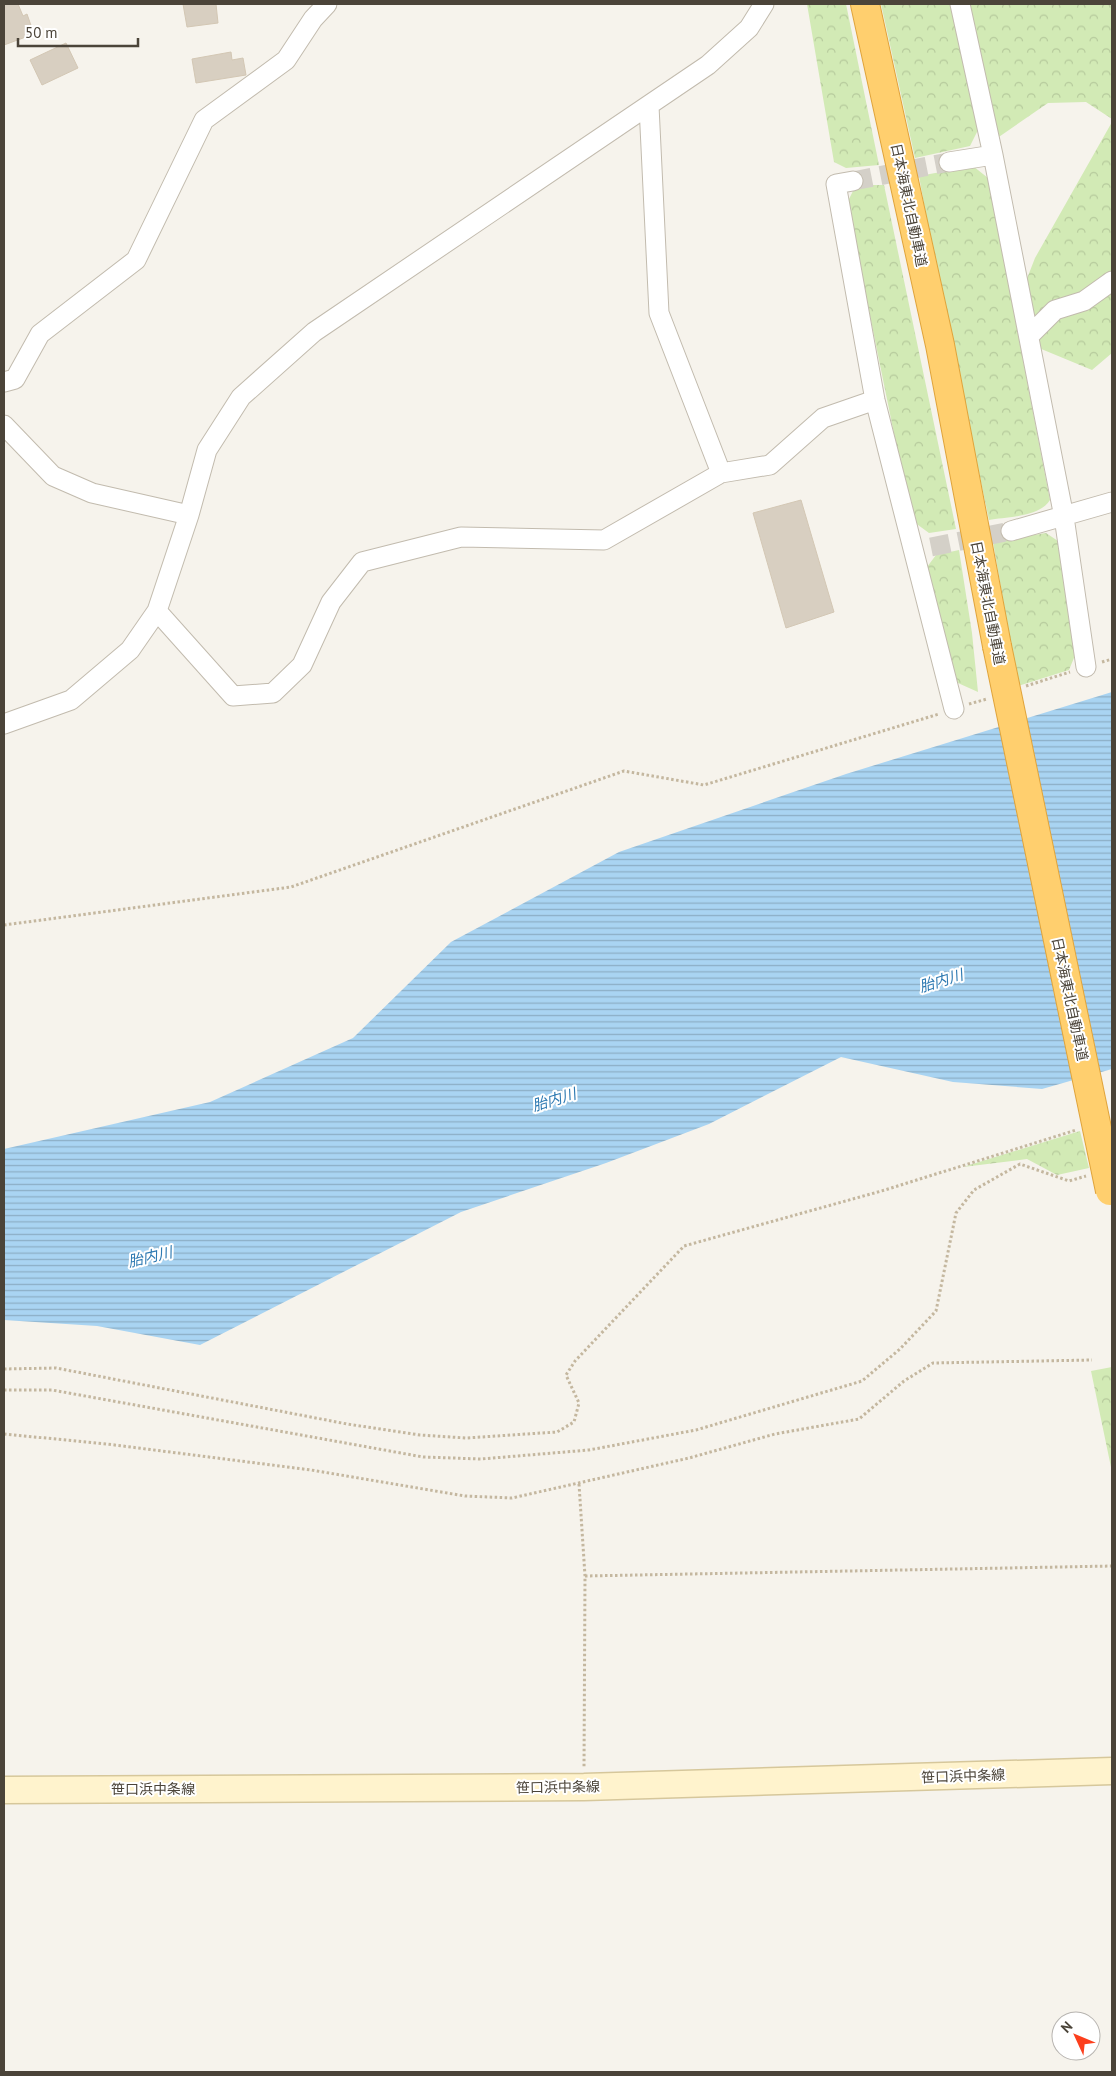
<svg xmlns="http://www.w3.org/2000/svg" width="1116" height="2076" font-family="'PT Sans','Noto Sans JP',sans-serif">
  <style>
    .forest { fill: url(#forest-crowns) }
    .water { fill: url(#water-rules) }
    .building { fill: #d8cfc1; stroke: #d3c7b4 }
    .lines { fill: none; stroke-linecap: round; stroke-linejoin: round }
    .minor-tunnel { stroke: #d4d0c8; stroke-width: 19; stroke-dasharray: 19 9; stroke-linecap: butt }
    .minor-casing { stroke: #c2bbae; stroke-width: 21 }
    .secondary-casing { stroke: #d6c79b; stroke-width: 29 }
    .motorway-casing { stroke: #e0a43c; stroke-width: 30 }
    .path { stroke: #c4b79f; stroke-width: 3; stroke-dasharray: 2.5 2.5; stroke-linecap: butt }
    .minor { stroke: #fff; stroke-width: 19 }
    .secondary { stroke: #fff3cd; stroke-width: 26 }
    .motorway { stroke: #ffcf6e; stroke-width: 28 }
    .motorway-bridge-casing { stroke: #e0a43c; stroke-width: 30; stroke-linecap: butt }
    .motorway-bridge { stroke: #ffcf6e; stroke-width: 28 }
    .labels { text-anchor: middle; stroke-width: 4; stroke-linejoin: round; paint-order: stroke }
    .street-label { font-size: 14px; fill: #4b4439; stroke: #fff }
    .water-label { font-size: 15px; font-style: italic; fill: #2e7ab2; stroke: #fff }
  </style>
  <defs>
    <pattern id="forest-crowns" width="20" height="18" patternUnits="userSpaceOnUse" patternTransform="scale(1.25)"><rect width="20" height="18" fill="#d2eab5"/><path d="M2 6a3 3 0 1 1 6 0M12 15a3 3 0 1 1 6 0" fill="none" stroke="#b6ca9c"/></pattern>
    <pattern id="water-rules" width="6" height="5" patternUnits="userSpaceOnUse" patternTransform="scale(1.25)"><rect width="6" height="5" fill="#a9d4f2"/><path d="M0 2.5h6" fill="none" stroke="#8caec5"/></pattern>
  </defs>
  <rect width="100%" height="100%" fill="#f6f3ec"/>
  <path class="forest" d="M807,4H846L879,165L846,168L834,162Z
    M881,4H950L978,130L970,146L915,158Z
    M965,4H1112V119L1086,102L1048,103L993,141Z
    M1112,122V353L1092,370L1034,346L1014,312L1035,258Z
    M973,166L988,178L1050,500C1040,517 1006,517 989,520L935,265L919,176Z
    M868,185H884L956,529L929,533L914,522L910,512L847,203L853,191Z
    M1046,533L1058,541L1076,653L1069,670L1018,686L993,542Z
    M959,550L972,633L978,692L949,679L927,567L936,555Z
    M1080,1131L1089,1168L1057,1175L1027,1159L963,1167Z
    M1112,1367V1472L1091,1371Z"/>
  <path class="water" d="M1112,692V1069L1042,1089L953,1082L841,1057L709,1124L606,1163L461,1212L200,1345L97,1326L4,1320V1149L210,1102L353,1038L451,942L619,852L846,774Z"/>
  <path class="building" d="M4,4H18L23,16L27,14L34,34L4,45Z
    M183,4H216L218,23L187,27Z
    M66,43L78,68L42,85L30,60Z
    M231,52L232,60L243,58L246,75L196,83L192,59Z
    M801,500L834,612L786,628L753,513Z"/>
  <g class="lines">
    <path class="minor-tunnel" d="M853,181L949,162
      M931,547L1011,531"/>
    <g class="minor-casing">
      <path id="minor" d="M960,4L993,155L1064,517L1086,667
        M649,106L659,313L721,473
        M949,162L993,155
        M853,181L836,184L875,400L954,709
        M1029,336L1055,310L1084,301L1112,281
        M4,382L15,379L40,334L136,260L204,120L286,60L313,19L327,4
        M4,425L53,476L92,493L189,515
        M1011,531L1112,502
        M157,611L233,696L273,693L302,665L331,602L362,562L461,537L604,540L721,473L770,465L823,418L875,400
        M4,724L71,700L130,650L157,611L189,515L207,450L241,397L314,332L708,65L749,28L764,4"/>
    </g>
    <g class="secondary-casing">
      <path id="secondary" d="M4,1790L584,1787L1112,1771"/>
    </g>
    <g class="motorway-casing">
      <path id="motorway" d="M865,4L940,345L997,646"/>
    </g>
    <path class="path" d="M1102,662L1112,659
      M1026,686L1070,672
      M969,704L987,699
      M4,925L291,887L624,771L704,785L939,714
      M4,1369L56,1368L347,1424L420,1435L466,1438L557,1432L574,1422L579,1403L566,1375L575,1361L684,1246L885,1190L1076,1130
      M4,1390H52L423,1457L481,1459L589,1450L696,1430L862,1381L900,1349L936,1311L956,1213L974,1190L1020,1164L1069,1181L1086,1176
      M4,1434L107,1444L311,1470L465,1496L512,1498L689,1458L775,1434L859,1419L904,1381L933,1363L1092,1360
      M579,1484L585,1576L584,1768
      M585,1576L1112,1566"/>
    <use href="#minor" class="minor"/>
    <use href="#secondary" class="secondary"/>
    <use href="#motorway" class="motorway"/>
    <g class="motorway-bridge-casing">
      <path id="motorway-bridge" d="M997,646L1110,1191"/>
    </g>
    <use href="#motorway-bridge" class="motorway-bridge"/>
  </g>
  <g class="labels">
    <g class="street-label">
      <text transform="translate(909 205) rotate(78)" y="5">日本海東北自動車道</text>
      <text transform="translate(988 603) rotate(79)" y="5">日本海東北自動車道</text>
      <text transform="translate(1070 999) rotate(78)" y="5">日本海東北自動車道</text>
      <text transform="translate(963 1776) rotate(-2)" y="5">笹口浜中条線</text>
      <text transform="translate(558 1787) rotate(-1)" y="5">笹口浜中条線</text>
      <text x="153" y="1794">笹口浜中条線</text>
    </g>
    <g class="water-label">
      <text transform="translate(941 981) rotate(-17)" y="5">胎内川</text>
      <text transform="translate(554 1100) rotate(-17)" y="5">胎内川</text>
      <text transform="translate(150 1257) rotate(-13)" y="5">胎内川</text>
    </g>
  </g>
  <rect width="1116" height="2076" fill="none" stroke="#4b4439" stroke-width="10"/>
  <g transform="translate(1076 2036) rotate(314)"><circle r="24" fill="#ffffff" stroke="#b7b4b0"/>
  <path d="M0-4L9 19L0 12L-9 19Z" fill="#fc3f1d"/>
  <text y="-8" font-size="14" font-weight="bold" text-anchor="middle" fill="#4b4439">N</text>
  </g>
  <path d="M18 38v8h120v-8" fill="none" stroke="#4b4439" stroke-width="2.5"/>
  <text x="25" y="38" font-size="15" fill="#4b4439" stroke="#ffffff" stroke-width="4" paint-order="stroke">50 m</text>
</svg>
